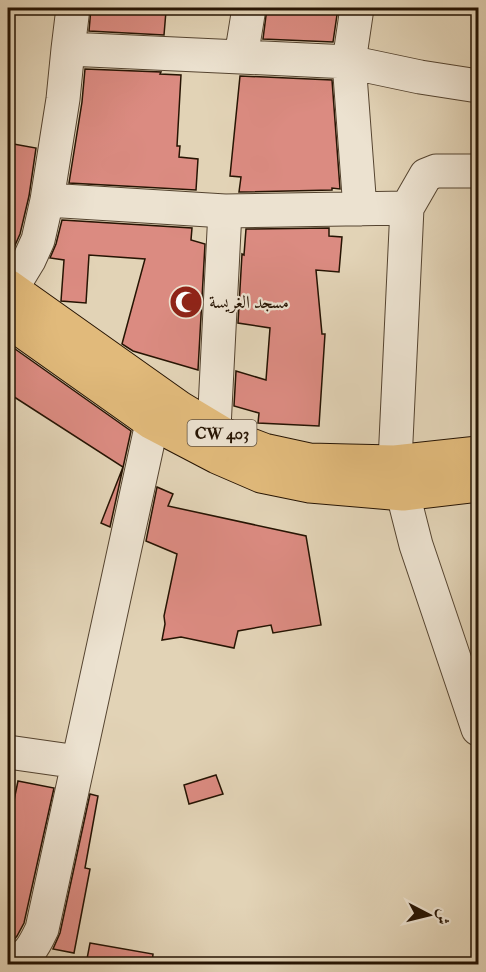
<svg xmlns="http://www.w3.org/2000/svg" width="486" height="972" font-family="'IM FELL Double Pica',Amiri,serif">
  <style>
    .building { fill: #db8b81; stroke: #261403; stroke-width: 1.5 }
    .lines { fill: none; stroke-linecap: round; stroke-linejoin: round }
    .minor-casing { stroke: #554430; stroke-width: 35 }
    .major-casing { stroke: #261403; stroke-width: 35 }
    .minor { stroke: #ece2d0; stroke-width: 33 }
    .major { stroke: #e1ba7b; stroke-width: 33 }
    .labels { text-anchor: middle; stroke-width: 4.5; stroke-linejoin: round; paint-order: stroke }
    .shield { fill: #ece2d0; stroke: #615240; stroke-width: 1.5 }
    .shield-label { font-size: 16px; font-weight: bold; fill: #261403 }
    .poi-label { font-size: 18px; fill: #261403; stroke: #ece2d0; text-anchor: start }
  </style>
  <rect width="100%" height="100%" fill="#e2d3b6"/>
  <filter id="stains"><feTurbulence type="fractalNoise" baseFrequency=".00333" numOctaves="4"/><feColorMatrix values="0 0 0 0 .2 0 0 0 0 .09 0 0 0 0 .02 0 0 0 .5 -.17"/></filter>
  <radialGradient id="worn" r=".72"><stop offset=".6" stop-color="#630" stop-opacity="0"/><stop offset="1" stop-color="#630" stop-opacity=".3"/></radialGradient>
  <path class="building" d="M91,8H129L166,11L164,35L89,31Z
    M267,8H338L333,42L263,39Z
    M85,69L161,72L160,74L181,75L177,146H180L179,157L198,159L196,190L69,183L82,102Z
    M240,76L332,80L340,189L332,188V190L239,192L241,177L230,176Z
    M8,143L36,148L29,196L20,234L12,252H8Z
    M62,220L192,228L191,240L205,244L198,370L133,351L122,344L145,259L89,255L86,303L61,301L64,260L50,258L56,244Z
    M329,228V236L342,237L339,272L316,270L322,334H325L319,426L258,423L259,413L234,406L236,371L266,380L270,328L238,323L242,254L244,255L246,229Z
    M8,344L131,431L110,527L101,523L123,467L8,393Z
    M157,487L173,494L168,506L306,536L321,625L273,633L271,625L238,631L234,648L181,637L162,640L165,624L164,616L177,554L146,541Z
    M216,775L223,794L189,804L184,785Z
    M18,781L54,788L24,923L17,936L12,942L8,941V804L13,805Z
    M90,794L98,796L85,868L90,869L74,953L53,949L60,933Z
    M90,943L153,954L152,964H86Z"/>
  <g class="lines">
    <g class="minor-casing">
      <path id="minor" d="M357,8L349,62L360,209
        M68,49L349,62L420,77L478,86
        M241,57L249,8
        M47,200L225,211L407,208
        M12,288L29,260L38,240L47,200L63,99L68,49L73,8
        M214,428L225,211
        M395,462L407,208L426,175L436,171H478
        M403,494L416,545L478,729
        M8,752L78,762
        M8,964C28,959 34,946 42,929L152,423"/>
    </g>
    <g class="major-casing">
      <path id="major" d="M8,286L180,408L225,435L264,450L310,460L349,461L395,462L478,453
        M8,321L152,423L217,457L261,476L310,486L403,494L478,485"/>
    </g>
    <use href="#minor" class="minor"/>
    <use href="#major" class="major"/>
  </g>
  <defs>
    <g id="mosque-disc" transform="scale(1.725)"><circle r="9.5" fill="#8f2418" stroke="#ece2d0"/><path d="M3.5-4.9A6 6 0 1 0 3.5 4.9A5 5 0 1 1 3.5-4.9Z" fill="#fff"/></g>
  </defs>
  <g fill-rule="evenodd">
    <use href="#mosque-disc" x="186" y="302"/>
  </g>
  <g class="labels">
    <rect class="shield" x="187.5" y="420" width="69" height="26" rx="4.5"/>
    <g class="shield-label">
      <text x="222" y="439">CW 403</text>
    </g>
    <g class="poi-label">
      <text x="209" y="308">مسجد الغريسة</text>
    </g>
  </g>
  <rect width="486" height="972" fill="none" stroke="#e2d3b6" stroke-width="30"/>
  <rect x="9" y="9" width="468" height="954" fill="none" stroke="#261403" stroke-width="3"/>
  <rect x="15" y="15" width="456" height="942" fill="none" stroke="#261403" stroke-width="1.5"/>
  <g transform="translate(429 915) rotate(97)" stroke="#ece2d0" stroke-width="4.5" paint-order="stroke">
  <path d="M0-4.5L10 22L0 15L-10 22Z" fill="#261403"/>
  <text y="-9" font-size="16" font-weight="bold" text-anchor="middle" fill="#261403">ش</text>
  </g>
  <rect width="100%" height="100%" filter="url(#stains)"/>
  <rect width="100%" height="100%" fill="url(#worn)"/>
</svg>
